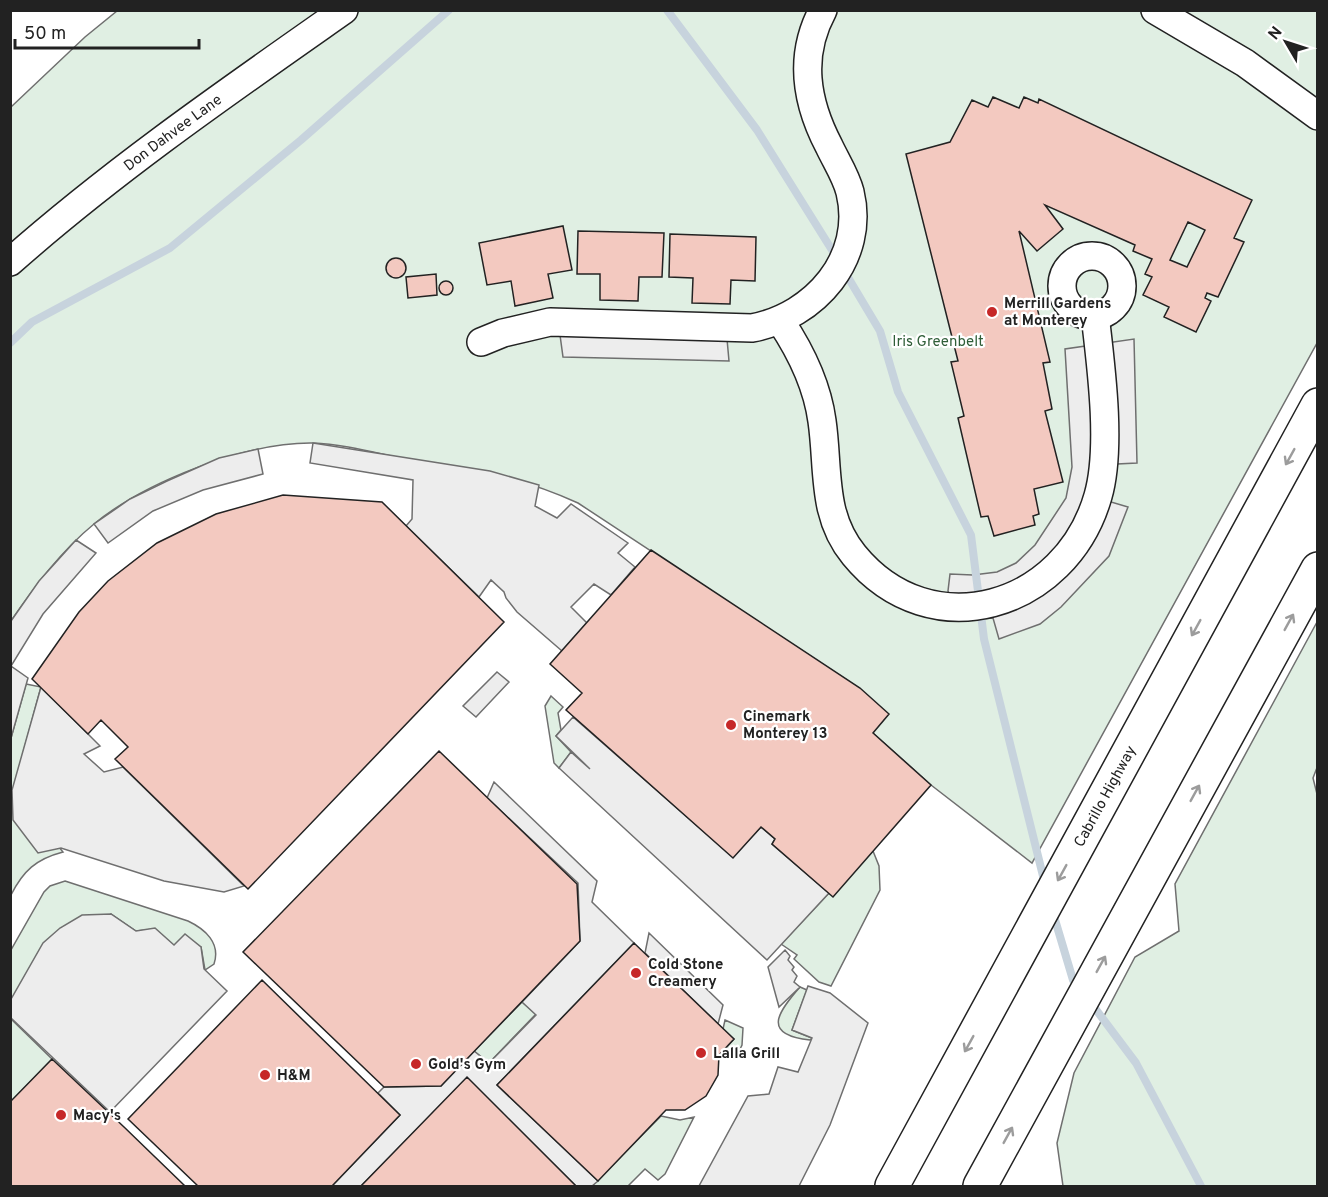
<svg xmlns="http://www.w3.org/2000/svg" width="1328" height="1197" font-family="Overpass,sans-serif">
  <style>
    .green { fill: #e0efe3; stroke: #6f6f6f; stroke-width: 1.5 }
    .parking { fill: #ededed; stroke: #6f6f6f; stroke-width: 1.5 }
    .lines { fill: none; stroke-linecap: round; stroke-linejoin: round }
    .stream { stroke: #c7d3dd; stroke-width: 8 }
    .building { fill: #f3c9c0; stroke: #222; stroke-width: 1.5; fill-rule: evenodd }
    .minor-casing { stroke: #222; stroke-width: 30 }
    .highway-casing { stroke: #222; stroke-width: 36 }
    .minor { stroke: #fff; stroke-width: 27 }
    .highway { stroke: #fff; stroke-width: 33 }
    .oneway { stroke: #9c9c9c }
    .poi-dot { fill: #c62828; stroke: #fff; stroke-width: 2 }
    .labels { text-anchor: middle; stroke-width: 4.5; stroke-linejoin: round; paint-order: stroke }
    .street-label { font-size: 15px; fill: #222; stroke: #fff }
    .poi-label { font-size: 15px; font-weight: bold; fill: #222; stroke: #fff; text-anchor: start }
    .park-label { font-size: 15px; fill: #2f5e38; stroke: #fff }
  </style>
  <rect width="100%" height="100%" fill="#fff"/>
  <path class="green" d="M117,11H1317V343L1032,863L931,785L873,733L859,688L578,503C521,477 477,470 416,461C383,455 346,444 313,443C246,442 145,482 94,524C61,551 35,586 11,621V107L85,37Z
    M1317,622L1318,765L1313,778L1318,798L1317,1186H1063L1057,1143L1074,1073L1135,957L1179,931L1175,884Z
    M26,684L41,687L13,790L63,852C36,859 23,871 11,895V738Z
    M551,696L563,707L558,713L561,730L556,736L571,752L559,768L554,763L545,706Z
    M873,851L879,866L880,890L831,986L819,982L794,959L797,955L781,944L829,893Z
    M65,881L188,921C205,929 221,943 214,964L205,970L201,947L174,946L155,929L136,931L111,914L11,1001V950L44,892L50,886Z
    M800,987L807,990L792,1030L812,1038L810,1040C761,1035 778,1012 800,987Z
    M522,1002L536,1014L489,1063L474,1051Z
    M10,1018L52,1059L11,1102H10Z
    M725,1020L743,1028L742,1045L737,1056L724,1050L734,1039L723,1029Z
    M661,1116L680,1120L694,1117L665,1174L658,1180L645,1169L628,1186H592Z"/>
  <path class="parking" d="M560,335L727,339L729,361L563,357Z
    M1134,339L1137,463L1117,464L1111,502L1128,507L1109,556L1061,607L1040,624L999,639L993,618L956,621L948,591L950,574L973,575L997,572L1016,563L1035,545L1066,498L1072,467L1065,349Z
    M313,443L490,471L539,485L535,506L557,518L571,504L628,543L618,553L635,567L611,595L594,584L571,607L587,623L562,651L517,612L506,598L504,592L491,580L479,597L406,526L412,519L413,480L310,463Z
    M258,449L263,474L203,490L153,511L108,543L94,524L130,499L167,481L219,458Z
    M76,540L96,553L43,614L11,666L28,678L11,738V621L39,581Z
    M497,672L509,682L476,717L463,706Z
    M41,687L100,746L84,754L104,772L123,767L244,886L224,892L164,881L61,848L38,853L13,820L12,790Z
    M573,717L733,857L761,827L775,839L772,844L829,893L767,960L559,768L571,752L590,769L556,736Z
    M494,782L597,881L592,902L634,943L497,1085L598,1181L592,1186H576L467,1078L361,1186H332L400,1115L378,1093L384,1087L441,1086L474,1051L489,1063L536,1015L522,1002L580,941L578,883L487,798Z
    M111,914L136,931L155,928L174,945L185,934L201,947L204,969L227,991L110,1112L11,1018L10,1001L43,943L60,928L82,915Z
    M649,933L723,1005L718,1024L645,953Z
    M785,950L790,956L788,960L794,967L792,970L797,976L794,982L800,987L779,1007L768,967Z
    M808,986L830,993L868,1023L830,1125L799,1186H699L748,1096L769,1094L778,1067L798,1072L812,1038L792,1030Z"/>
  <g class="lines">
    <path class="stream" d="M667,10L757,130L837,258
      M843,269L880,331L898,392L971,535L984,639L1045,884
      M10,343L32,322L170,248L301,140L449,10
      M1053,913L1073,980L1080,989
      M1091,1003L1136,1063L1201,1186"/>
  </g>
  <path class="building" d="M993,97L1019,108L1024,97L1038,103L1039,99L1252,200L1234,238L1244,242L1218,297L1207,293L1205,298L1211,301L1196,332L1164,317L1169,307L1143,295L1152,277L1145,274L1152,259L1133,251L1135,245L1045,205L1063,229L1037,251L1019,231L1050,362L1043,363L1052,409L1045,411L1063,482L1034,489L1039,514L1033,516L1035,525L994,536L988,516L981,517L958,418L964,416L951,362L958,361L906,154L950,142L972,100L988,107ZM1188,222L1205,230L1187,267L1170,260Z
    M563,226L572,270L548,274L553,298L515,306L511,281L487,285L479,243Z
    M578,231L664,233L662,277H639L638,301L600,300V274H577Z
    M670,234L756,237L755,281L731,280L730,304L692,303L693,278L669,277Z
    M386 268a10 10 0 1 1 20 0a10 10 0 1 1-20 0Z
    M436,274L437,295L408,298L406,277Z
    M439 288a7 7 0 1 1 14 0a7 7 0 1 1-14 0Z
    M283,495L382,502L504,622L248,889L115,759L128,747L101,720L88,734L32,679L79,612L108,581L157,543L216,514Z
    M651,550L860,688L889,714L873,733L931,785L833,897L772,844L775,839L761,827L733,858L566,710L582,693L550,664Z
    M439,751L577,884L580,941L441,1086L384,1087L243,952Z
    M634,943L734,1039L719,1055L718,1075L706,1096L685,1110H666L598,1181L497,1085Z
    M262,980L400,1115L332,1186H198L128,1119Z
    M52,1059L124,1127L185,1186H10V1102Z
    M467,1077L576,1186H361Z"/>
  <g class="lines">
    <g class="minor-casing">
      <g id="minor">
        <path d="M1155,10L1245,63L1318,116"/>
        <circle cx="1092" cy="286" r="30"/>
        <path id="s1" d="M10,262C114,170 230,90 344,10"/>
        <path d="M781,322C801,352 817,384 822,421C829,469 821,515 854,555C931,649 1066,608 1098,496C1112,448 1101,366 1095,315"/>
        <path d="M481,342L503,333L550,322L752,328C815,316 866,258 850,192C846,176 836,161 829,146C806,102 798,56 823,10"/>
      </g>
    </g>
    <g class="highway-casing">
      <g id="highway">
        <path id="s2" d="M892,1186L1318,405"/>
        <path d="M980,1186L1318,569"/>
      </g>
    </g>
    <use href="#minor" class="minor"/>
    <use href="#highway" class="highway"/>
  </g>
  <defs><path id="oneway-shaft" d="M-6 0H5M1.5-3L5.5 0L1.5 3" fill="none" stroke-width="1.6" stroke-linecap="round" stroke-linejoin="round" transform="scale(1.5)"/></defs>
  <g class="oneway">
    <use href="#oneway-shaft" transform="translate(1290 457) rotate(119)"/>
    <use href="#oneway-shaft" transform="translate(1289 622) rotate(-61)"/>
    <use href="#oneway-shaft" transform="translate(1196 628) rotate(119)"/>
    <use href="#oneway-shaft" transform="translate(1195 793) rotate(-61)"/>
    <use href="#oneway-shaft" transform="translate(1062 873) rotate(119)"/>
    <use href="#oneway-shaft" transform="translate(1101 964) rotate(-61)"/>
    <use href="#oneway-shaft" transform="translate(969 1044) rotate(119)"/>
    <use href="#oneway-shaft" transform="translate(1008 1135) rotate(-61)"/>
  </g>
  <g class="poi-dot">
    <circle cx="992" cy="312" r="6"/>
    <circle cx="731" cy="725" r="6"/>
    <circle cx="636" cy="973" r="6"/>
    <circle cx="701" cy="1053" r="6"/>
    <circle cx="416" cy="1064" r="6"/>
    <circle cx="265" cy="1075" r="6"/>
    <circle cx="61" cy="1115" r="6"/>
  </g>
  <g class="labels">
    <g class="street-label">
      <text dy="5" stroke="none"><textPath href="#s1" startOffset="208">Don Dahvee Lane</textPath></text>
      <text dy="5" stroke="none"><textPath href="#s2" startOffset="444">Cabrillo Highway</textPath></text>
    </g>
    <g class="poi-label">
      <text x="1004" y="308">Merrill Gardens<tspan x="1004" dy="17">at Monterey</tspan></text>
      <text x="743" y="721">Cinemark<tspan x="743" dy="17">Monterey 13</tspan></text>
      <text x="648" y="969">Cold Stone<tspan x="648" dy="17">Creamery</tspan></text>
      <text x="713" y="1058">Lalla Grill</text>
      <text x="428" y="1069">Gold's Gym</text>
      <text x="277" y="1080">H&amp;M</text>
      <text x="73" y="1120">Macy's</text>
    </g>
    <g class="park-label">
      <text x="938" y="346">Iris Greenbelt</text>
    </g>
  </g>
  <rect width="1328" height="1197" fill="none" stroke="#222222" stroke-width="24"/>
  <g transform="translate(1286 42) rotate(309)" stroke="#ffffff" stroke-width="4.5" paint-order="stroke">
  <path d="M0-4.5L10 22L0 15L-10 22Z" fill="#222222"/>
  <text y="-9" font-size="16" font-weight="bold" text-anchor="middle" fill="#222222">N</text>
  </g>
  <path d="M15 39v9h184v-9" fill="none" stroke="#222222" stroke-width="3"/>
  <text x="24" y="39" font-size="18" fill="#222222" stroke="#ffffff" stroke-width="4.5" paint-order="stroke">50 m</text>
</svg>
